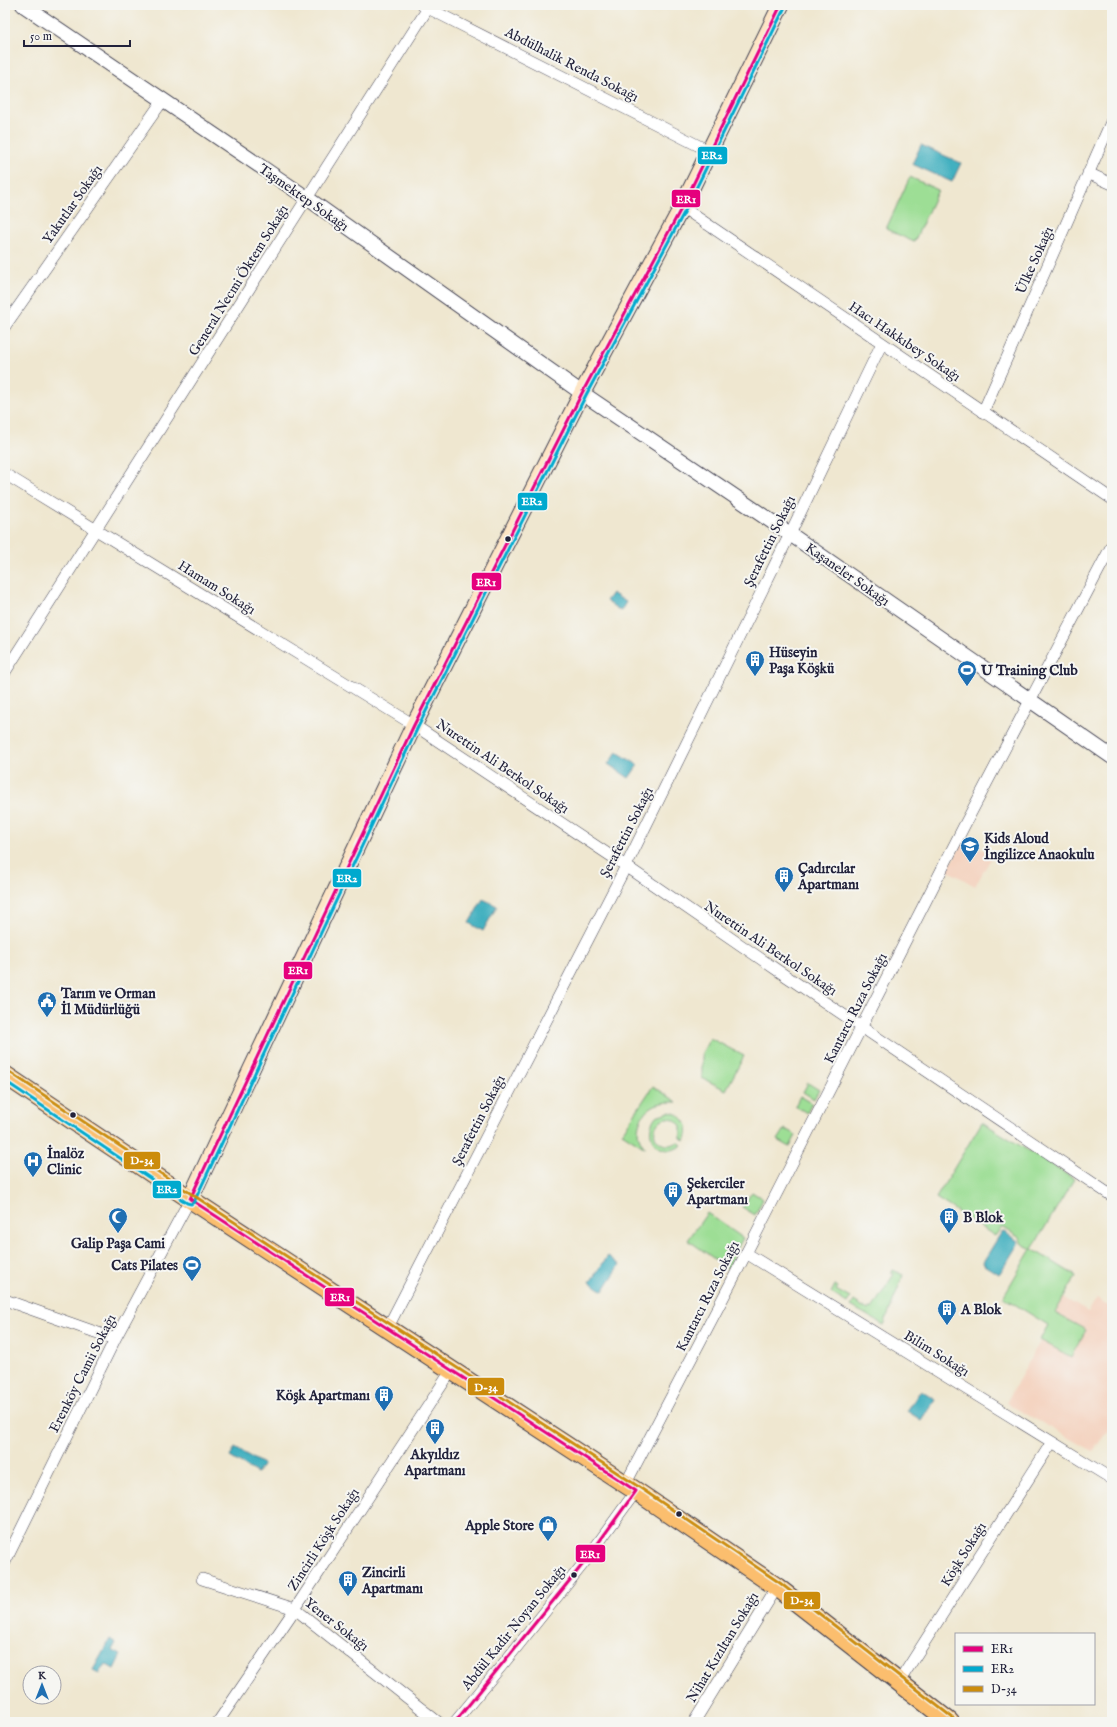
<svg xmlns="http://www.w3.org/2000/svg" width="1117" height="1727" font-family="'IM FELL English',serif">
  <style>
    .built { fill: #f4d3c0 }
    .green { fill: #9dde95; stroke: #608068 }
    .water { fill: #43b0c0; stroke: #32697e }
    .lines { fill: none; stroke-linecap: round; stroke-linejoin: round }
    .minor-casing { stroke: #414051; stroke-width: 12 }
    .tertiary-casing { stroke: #414051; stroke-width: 16 }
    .secondary-casing { stroke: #414051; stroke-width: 18 }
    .primary-casing { stroke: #414051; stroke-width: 20 }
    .minor { stroke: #fff; stroke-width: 11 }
    .tertiary { stroke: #fff; stroke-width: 14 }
    .secondary { stroke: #fde5c5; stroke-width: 16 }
    .primary { stroke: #fbbe6e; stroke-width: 18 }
    .bus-1-casing { stroke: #f6f6f2; stroke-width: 6 }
    .bus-2-casing { stroke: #f6f6f2; stroke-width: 6 }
    .bus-3-casing { stroke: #f6f6f2; stroke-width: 6 }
    .bus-1 { stroke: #e5007d; stroke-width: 3 }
    .bus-2 { stroke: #00a9ce; stroke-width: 3 }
    .bus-3 { stroke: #cc8c0c; stroke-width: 3 }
    .bus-dot { fill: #22223b; stroke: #f6f6f2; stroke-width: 1.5 }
    .labels { text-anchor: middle; stroke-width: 4; stroke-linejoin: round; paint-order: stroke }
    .street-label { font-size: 14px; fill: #22223b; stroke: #f6f6f2 }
    .poi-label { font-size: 14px; font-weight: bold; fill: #22223b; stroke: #f6f6f2; text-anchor: start }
    .line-badge { stroke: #f6f6f2; stroke-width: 1.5 }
    .badge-label { font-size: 11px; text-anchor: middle; font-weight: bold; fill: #fff }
  </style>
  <rect width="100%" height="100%" fill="#f6f6f2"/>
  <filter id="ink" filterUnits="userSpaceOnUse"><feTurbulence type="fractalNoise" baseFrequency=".025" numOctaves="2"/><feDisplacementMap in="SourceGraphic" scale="8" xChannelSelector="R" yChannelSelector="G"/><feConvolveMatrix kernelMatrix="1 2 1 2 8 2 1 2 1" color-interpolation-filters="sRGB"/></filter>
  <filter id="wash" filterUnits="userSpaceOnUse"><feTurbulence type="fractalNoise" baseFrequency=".012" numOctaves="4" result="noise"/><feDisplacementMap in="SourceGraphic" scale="16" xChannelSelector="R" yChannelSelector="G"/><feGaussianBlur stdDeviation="0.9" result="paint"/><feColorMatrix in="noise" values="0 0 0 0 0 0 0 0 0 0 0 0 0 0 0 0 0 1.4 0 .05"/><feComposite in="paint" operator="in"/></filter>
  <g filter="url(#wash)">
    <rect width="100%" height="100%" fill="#efe7d0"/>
    <path class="built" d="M965,839L993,855L975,886L947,870Z
      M1064,1298L1088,1312L1097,1298L1112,1308V1425L1093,1451L1006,1403Z"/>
    <path class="green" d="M910,177L938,190L914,242L886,229Z
      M710,1038L744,1056L726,1090L702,1078V1053Z
      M808,1083L819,1090L814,1099L803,1092Z
      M653,1086L677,1102C671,1102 664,1102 658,1104C645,1108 635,1124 639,1137C640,1141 643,1145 645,1148L622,1133Z
      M800,1096L812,1103L807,1113L795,1106Z
      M669,1112C684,1114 692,1127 685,1141L681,1138V1126C665,1103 642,1135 663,1144C668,1146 673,1145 678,1142L682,1145C662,1161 640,1136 656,1116Z
      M982,1122L1074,1179L1032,1249L1076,1276L1055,1313L1086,1330L1071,1357L1040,1340L1048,1325L1003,1297L1031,1249L1021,1243L1020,1238L1004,1228H1001L995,1236L936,1198Z
      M785,1129L796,1135L790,1147L778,1140Z
      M752,1192L763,1199L755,1215L742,1207Z
      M707,1213L743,1238L727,1268L688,1240Z
      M893,1270L903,1275L884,1325L851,1306L854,1301L868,1310L870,1307L872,1309L894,1274L891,1272Z
      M835,1285L838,1287L836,1290L850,1298L847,1303L831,1293Z"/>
    <path class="water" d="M921,145L961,163L952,182L912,164Z
      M612,593L626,602L621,611L606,601Z
      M617,752L638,765L629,778L608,764Z
      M483,899L497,906L483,931L469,923Z
      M1004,1232L1018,1241V1244L1000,1273L998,1274L984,1265L983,1262L1001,1233Z
      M608,1256L620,1265L603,1291L590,1282Z
      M921,1390L935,1399L921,1420L907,1411Z
      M235,1448L263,1464L257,1473L230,1457Z
      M110,1639L116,1643L112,1650L121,1655L114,1669L105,1664L99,1673L93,1670Z"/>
  </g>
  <g filter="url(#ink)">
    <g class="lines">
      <g class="minor-casing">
        <path id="minor" d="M422,5L709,151
          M1088,173L1112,184
          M682,207L1112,499
          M5,326L163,100
          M983,412L1112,120
          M5,474L414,725L626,866L777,970L1112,1196
          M5,672L430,5
          M746,1253L1112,1479
          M5,1300L115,1339
          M387,1329L626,866L790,534L882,343
          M625,1485L734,1277L964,826L1112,545
          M5,1562L115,1339L190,1199
          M202,1579L295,1609L438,1722
          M899,1682L1052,1442
          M218,1722L295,1609L451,1371
          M455,1722L508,1658L583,1564L636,1491
          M694,1722L777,1587"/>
      </g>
      <g class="tertiary-casing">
        <path id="tertiary" d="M23,5L307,198L582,393L790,534L1112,757"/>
      </g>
      <g class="secondary-casing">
        <path id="secondary" d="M190,1199L414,725L582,393L682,207L781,5"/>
      </g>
      <g class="primary-casing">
        <path id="primary" d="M5,1075L190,1199L636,1491L777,1587L950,1722"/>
      </g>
      <use href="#minor" class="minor"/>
      <use href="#tertiary" class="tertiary"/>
      <use href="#secondary" class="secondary"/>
      <use href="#primary" class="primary"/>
      <g class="bus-1-casing">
        <path id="bus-1" d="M455,1722L583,1564L636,1491L190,1199L414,725L582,393L682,207L781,5"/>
      </g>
      <g class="bus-2-casing">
        <path id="bus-2" d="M5,1081L187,1203L191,1204L194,1202L418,727L586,395L686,209L785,7"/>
      </g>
      <g class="bus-3-casing">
        <path id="bus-3" d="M8,1071L193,1195L639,1487L780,1583L953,1718"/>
      </g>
      <use href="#bus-1" class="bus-1"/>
      <use href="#bus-2" class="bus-2"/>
      <use href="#bus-3" class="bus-3"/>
    </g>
  </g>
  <defs>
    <g id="building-pin" transform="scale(1)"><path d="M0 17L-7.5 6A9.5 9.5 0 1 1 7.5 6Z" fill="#1f6fb2" stroke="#f6f6f2"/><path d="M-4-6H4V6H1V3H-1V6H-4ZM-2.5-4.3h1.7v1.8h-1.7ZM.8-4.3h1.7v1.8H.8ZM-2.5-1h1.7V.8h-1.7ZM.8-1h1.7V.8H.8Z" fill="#fff"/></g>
    <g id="stadium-pin" transform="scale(1)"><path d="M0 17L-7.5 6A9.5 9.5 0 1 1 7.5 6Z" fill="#1f6fb2" stroke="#f6f6f2"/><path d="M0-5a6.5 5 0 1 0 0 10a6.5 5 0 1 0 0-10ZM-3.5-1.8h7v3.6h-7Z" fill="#fff"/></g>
    <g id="school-pin" transform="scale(1)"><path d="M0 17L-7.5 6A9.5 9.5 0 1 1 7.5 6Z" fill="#1f6fb2" stroke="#f6f6f2"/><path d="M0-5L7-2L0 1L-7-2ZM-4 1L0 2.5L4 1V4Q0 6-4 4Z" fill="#fff"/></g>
    <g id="civic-pin" transform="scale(1)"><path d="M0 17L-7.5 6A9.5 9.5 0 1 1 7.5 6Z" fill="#1f6fb2" stroke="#f6f6f2"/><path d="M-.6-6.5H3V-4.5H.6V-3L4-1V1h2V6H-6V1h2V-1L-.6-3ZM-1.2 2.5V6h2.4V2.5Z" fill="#fff"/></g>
    <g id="hospital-pin" transform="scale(1)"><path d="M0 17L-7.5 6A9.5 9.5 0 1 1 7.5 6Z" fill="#1f6fb2" stroke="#f6f6f2"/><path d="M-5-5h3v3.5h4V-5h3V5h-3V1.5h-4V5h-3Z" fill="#fff"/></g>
    <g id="mosque-pin" transform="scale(1)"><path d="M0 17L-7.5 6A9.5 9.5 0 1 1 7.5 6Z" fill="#1f6fb2" stroke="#f6f6f2"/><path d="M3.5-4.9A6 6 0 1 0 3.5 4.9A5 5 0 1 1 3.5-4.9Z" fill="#fff"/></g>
    <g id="shop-pin" transform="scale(1)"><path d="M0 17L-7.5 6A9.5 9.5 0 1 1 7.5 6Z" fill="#1f6fb2" stroke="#f6f6f2"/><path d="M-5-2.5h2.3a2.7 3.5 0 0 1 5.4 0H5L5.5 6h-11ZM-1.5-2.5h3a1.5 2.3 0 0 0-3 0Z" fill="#fff"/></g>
  </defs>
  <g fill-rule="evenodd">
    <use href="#building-pin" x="755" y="660"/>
    <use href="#stadium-pin" x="967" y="670"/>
    <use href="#school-pin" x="970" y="846"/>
    <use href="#building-pin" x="784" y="876"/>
    <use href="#civic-pin" x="47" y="1001"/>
    <use href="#hospital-pin" x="33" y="1161"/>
    <use href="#building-pin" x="673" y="1191"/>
    <use href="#mosque-pin" x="118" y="1217"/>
    <use href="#building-pin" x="949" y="1217"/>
    <use href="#stadium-pin" x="192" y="1265"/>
    <use href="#building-pin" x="947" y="1309"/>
    <use href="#building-pin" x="384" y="1395"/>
    <use href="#building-pin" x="435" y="1428"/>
    <use href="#shop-pin" x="548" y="1525"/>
    <use href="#building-pin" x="348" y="1580"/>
  </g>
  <g class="bus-dot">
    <circle cx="508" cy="539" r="3.5"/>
    <circle cx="73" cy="1115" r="3.5"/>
    <circle cx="679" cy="1514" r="3.5"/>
    <circle cx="574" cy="1575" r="3.5"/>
  </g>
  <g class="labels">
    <g class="street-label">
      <text transform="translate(572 64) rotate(27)" y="5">Abdülhalik Renda Sokağı</text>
      <text transform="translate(304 197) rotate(35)" y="5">Taşmektep Sokağı</text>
      <text transform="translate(72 204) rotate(-55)" y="5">Yakutlar Sokağı</text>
      <text transform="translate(1034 260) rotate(-66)" y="5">Ülke Sokağı</text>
      <text transform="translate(238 280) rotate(-58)" y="5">General Necmi Öktem Sokağı</text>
      <text transform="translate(905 341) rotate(34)" y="5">Hacı Hakkıbey Sokağı</text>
      <text transform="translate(769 541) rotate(-64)" y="5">Şerafettin Sokağı</text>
      <text transform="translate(848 574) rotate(35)" y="5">Kaşaneler Sokağı</text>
      <text transform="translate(217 587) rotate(32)" y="5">Hamam Sokağı</text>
      <text transform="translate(503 766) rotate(34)" y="5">Nurettin Ali Berkol Sokağı</text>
      <text transform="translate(626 832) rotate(-63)" y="5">Şerafettin Sokağı</text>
      <text transform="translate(771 948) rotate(34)" y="5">Nurettin Ali Berkol Sokağı</text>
      <text transform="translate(855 1008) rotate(-63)" y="5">Kantarcı Rıza Sokağı</text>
      <text transform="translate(478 1120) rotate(-63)" y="5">Şerafettin Sokağı</text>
      <text transform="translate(707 1296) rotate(-63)" y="5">Kantarcı Rıza Sokağı</text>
      <text transform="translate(937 1353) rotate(32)" y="5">Bilim Sokağı</text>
      <text transform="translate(82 1373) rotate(-63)" y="5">Erenköy Camii Sokağı</text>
      <text transform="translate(323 1539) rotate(-57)" y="5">Zincirli Köşk Sokağı</text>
      <text transform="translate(963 1554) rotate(-58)" y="5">Köşk Sokağı</text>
      <text transform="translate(337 1624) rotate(38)" y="5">Yener Sokağı</text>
      <text transform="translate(513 1627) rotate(-51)" y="5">Abdül Kadir Noyan Sokağı</text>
      <text transform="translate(722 1647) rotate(-59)" y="5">Nihat Kızıltan Sokağı</text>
    </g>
    <g class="poi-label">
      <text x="769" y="657">Hüseyin<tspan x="769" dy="16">Paşa Köşkü</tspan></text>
      <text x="981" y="675">U Training Club</text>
      <text x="984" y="843">Kids Aloud<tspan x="984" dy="16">İngilizce Anaokulu</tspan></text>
      <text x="798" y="873">Çadırcılar<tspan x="798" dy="16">Apartmanı</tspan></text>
      <text x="61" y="998">Tarım ve Orman<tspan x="61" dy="16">İl Müdürlüğü</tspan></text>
      <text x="47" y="1158">İnalöz<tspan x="47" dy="16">Clinic</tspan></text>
      <text x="687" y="1188">Şekerciler<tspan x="687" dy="16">Apartmanı</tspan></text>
      <text x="963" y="1222">B Blok</text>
      <text x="118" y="1248" text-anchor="middle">Galip Paşa Cami</text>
      <text x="178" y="1270" text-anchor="end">Cats Pilates</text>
      <text x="961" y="1314">A Blok</text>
      <text x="370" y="1400" text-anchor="end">Köşk Apartmanı</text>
      <text x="435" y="1459" text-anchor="middle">Akyıldız<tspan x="435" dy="16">Apartmanı</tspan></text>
      <text x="534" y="1530" text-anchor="end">Apple Store</text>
      <text x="362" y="1577">Zincirli<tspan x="362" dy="16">Apartmanı</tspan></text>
    </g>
  </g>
  <g class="line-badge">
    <rect x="697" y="146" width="31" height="19" rx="4" fill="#00a9ce"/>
    <rect x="671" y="189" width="30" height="19" rx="4" fill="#e5007d"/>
    <rect x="517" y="492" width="31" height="19" rx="4" fill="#00a9ce"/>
    <rect x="471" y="572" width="31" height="19" rx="4" fill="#e5007d"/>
    <rect x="332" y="868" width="30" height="20" rx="4" fill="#00a9ce"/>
    <rect x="283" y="961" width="30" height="19" rx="4" fill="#e5007d"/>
    <rect x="123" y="1151" width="38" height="19" rx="4" fill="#cc8c0c"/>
    <rect x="152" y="1180" width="30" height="19" rx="4" fill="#00a9ce"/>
    <rect x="324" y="1287" width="31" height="20" rx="4" fill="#e5007d"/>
    <rect x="467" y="1377" width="38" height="19" rx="4" fill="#cc8c0c"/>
    <rect x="575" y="1544" width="31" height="19" rx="4" fill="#e5007d"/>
    <rect x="783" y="1591" width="38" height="19" rx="4" fill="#cc8c0c"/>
  </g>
  <g class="badge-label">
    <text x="712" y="159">ER2</text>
    <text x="686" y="203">ER1</text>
    <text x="532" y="505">ER2</text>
    <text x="486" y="586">ER1</text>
    <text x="347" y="882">ER2</text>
    <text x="298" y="974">ER1</text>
    <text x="142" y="1164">D-34</text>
    <text x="167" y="1193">ER2</text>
    <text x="340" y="1301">ER1</text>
    <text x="486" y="1391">D-34</text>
    <text x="590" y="1558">ER1</text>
    <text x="802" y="1604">D-34</text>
  </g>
  <rect width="1117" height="1727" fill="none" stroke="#f6f6f2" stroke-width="20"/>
  <rect x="955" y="1633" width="140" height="72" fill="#f6f6f2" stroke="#a1a1a9"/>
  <rect x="963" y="1646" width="20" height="6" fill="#e5007d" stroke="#a1a1a9"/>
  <text x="991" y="1653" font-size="12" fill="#22223b">ER1</text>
  <rect x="963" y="1666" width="20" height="6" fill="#00a9ce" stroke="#a1a1a9"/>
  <text x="991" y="1673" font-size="12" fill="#22223b">ER2</text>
  <rect x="963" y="1686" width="20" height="6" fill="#cc8c0c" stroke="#a1a1a9"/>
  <text x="991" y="1693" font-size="12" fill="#22223b">D-34</text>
  <g transform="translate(42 1685)"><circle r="19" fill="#f6f6f2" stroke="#a1a1a9"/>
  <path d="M0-3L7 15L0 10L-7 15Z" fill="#1f6fb2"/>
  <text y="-6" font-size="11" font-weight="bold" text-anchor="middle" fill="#22223b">K</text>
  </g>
  <path d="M24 40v6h106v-6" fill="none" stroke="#22223b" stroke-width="2"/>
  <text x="30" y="40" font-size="12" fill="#22223b" stroke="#f6f6f2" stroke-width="3" paint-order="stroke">50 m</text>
</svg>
